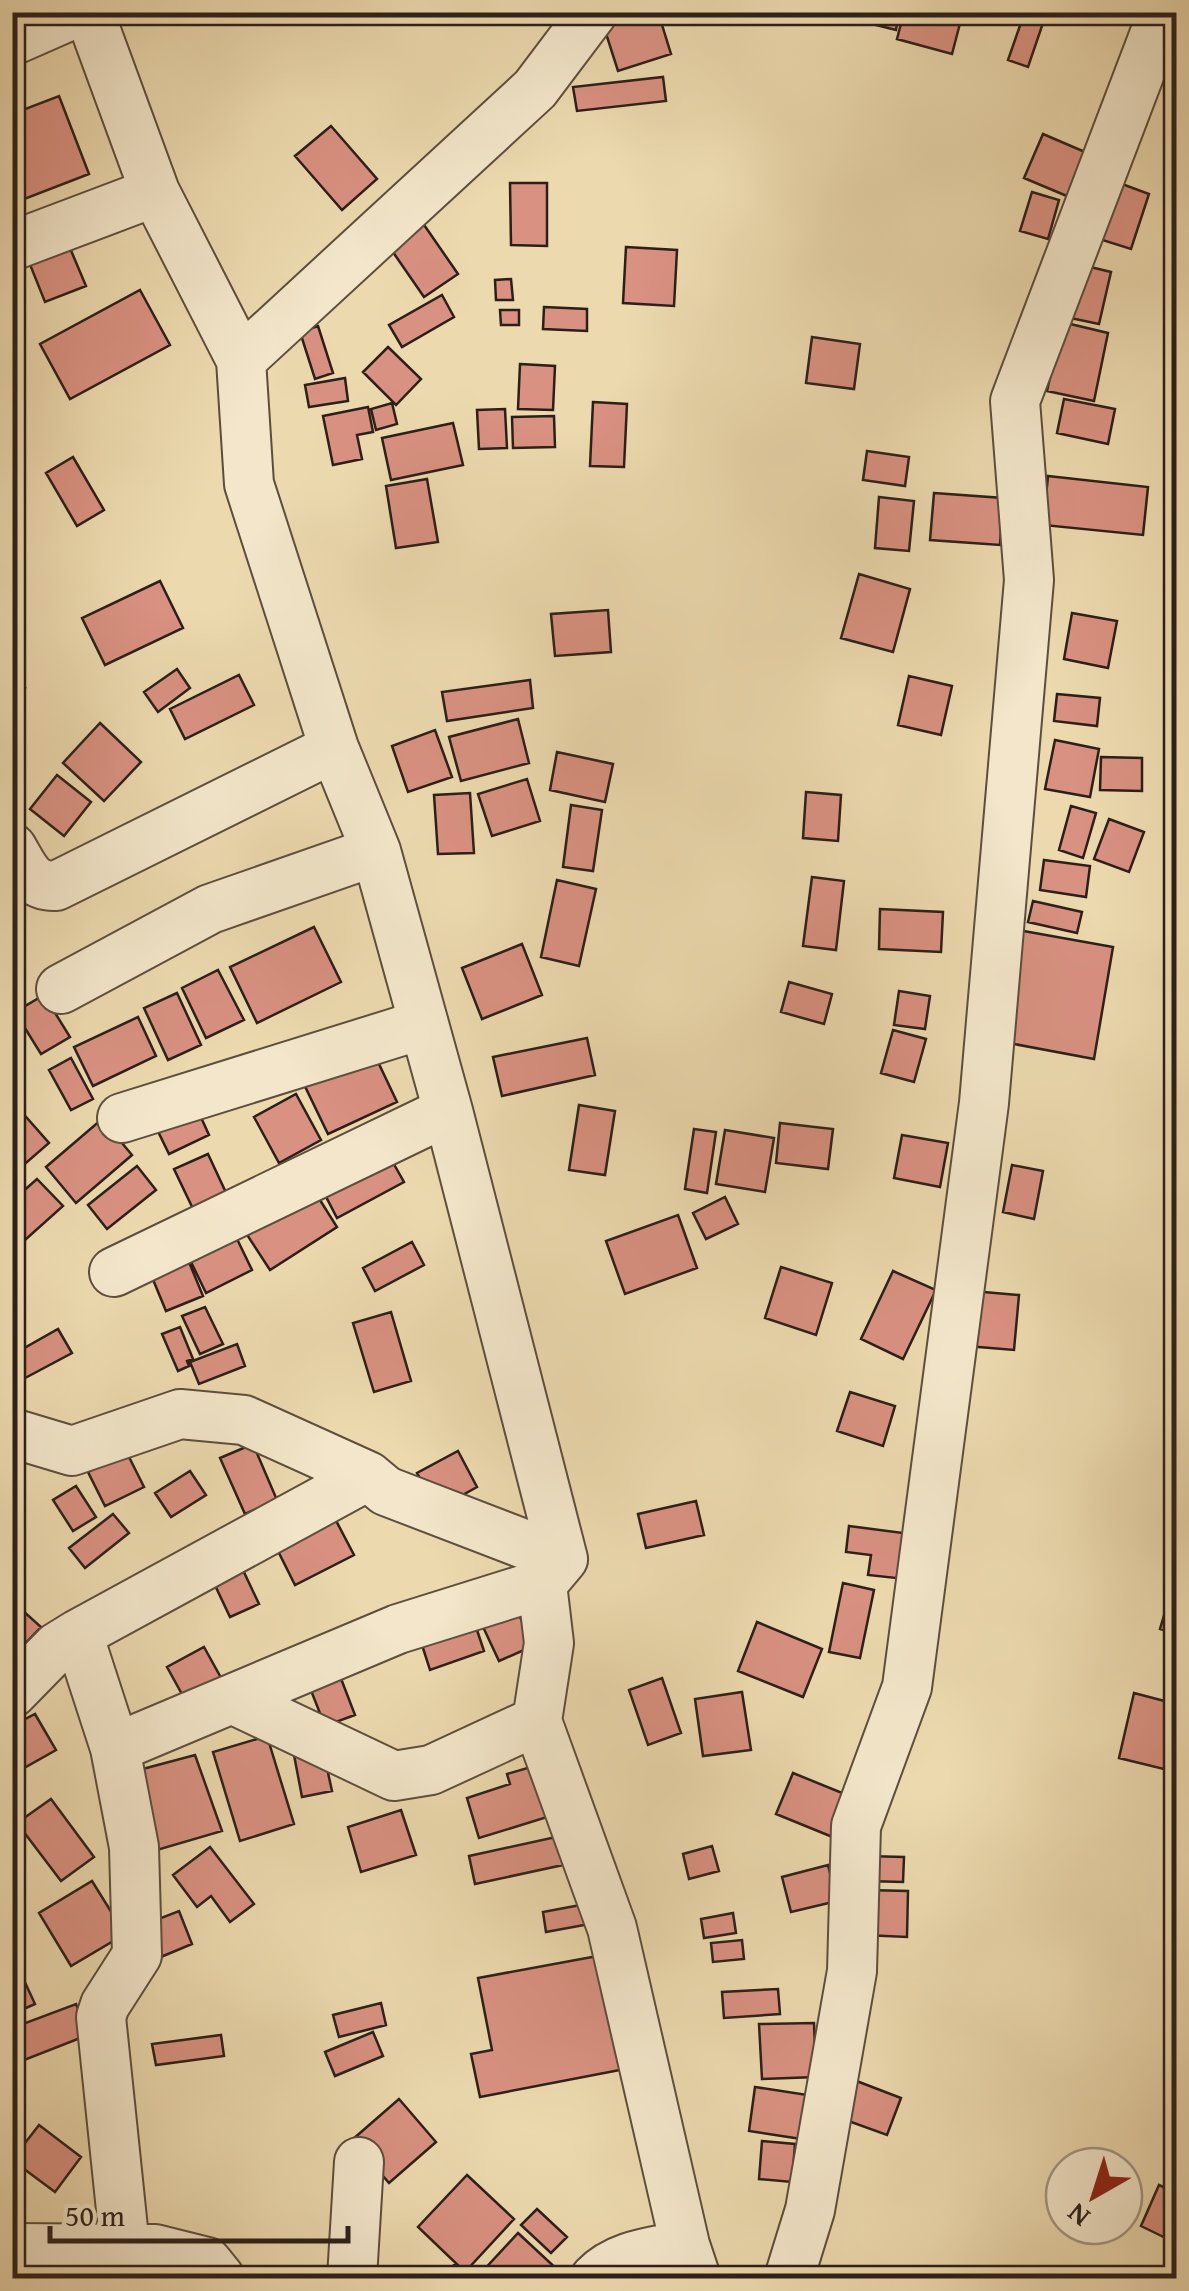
<svg xmlns="http://www.w3.org/2000/svg" width="1189" height="2291" font-family="'Gentium Book Plus',serif">
  <style>
    .building { fill: #d99181; stroke: #2c1f19; stroke-width: 2.5 }
    .lines { fill: none; stroke-linecap: round; stroke-linejoin: round }
    .minor-casing { stroke: #5c4e3e; stroke-width: 52 }
    .minor { stroke: #f3e6ca; stroke-width: 48 }
  </style>
  <rect width="100%" height="100%" fill="#ecd9ae"/>
  <filter id="stains"><feTurbulence type="fractalNoise" baseFrequency=".002" numOctaves="4"/><feColorMatrix values="0 0 0 0 .2 0 0 0 0 .09 0 0 0 0 .02 0 0 0 .5 -.17"/></filter>
  <radialGradient id="worn" r=".72"><stop offset=".6" stop-color="#630" stop-opacity="0"/><stop offset="1" stop-color="#630" stop-opacity=".3"/></radialGradient>
  <path class="building" d="M630,12H658L671,54L618,71L602,21Z
    M866,12H899L896,30L864,22Z
    M904,12H963L952,54L897,39Z
    M1023,17L1043,23L1028,67L1008,60Z
    M663,77L666,101L577,111L573,87Z
    M59,96L89,174L14,203L12,114Z
    M331,126L377,179L342,210L295,156Z
    M1043,134L1092,155L1074,199L1024,178Z
    M1114,181L1149,194L1131,249L1096,238Z
    M510,183H547V246L511,245Z
    M1032,192L1059,200L1048,239L1020,231Z
    M420,219L458,274L424,297L386,242Z
    M67,241L86,286L45,302L27,257Z
    M626,247L677,250L674,306L623,303Z
    M1078,264L1111,272L1099,324L1066,317Z
    M511,279L513,300H496L495,280Z
    M140,290L170,345L70,399L40,344Z
    M442,295L454,317L402,347L389,325Z
    M544,307L587,309V331L543,329Z
    M500,310H519V325H501Z
    M1062,322L1108,333L1094,401L1047,391Z
    M318,326L333,373L315,379L300,332Z
    M812,337L860,344L854,389L806,383Z
    M388,347L421,379L396,405L363,372Z
    M520,364L555,366L553,410L518,409Z
    M345,378L348,401L309,407L305,385Z
    M1064,399L1115,409L1108,444L1057,433Z
    M593,402L627,404L624,467L590,466Z
    M392,403L397,424L376,430L371,409Z
    M368,407L373,432L357,435L362,459L333,465L323,416Z
    M505,409L507,448L479,449L477,410Z
    M554,416L555,447L513,448L512,417Z
    M453,423L463,465L391,480L382,438Z
    M867,451L909,457L905,486L863,480Z
    M73,457L104,510L77,526L46,473Z
    M1048,476L1148,487L1143,535L1043,525Z
    M427,479L438,542L396,548L386,486Z
    M934,493L1003,498L1000,545L930,540Z
    M879,497L914,501L909,551L875,548Z
    M859,574L910,589L893,652L841,638Z
    M160,581L183,628L105,665L82,618Z
    M608,610L611,652L555,656L551,614Z
    M1072,613L1117,621L1108,668L1064,659Z
    M177,669L190,688L158,712L144,692Z
    M239,675L254,705L185,739L170,709Z
    M909,676L952,686L941,735L898,725Z
    M12,677L25,688L12,703Z
    M530,680L533,708L447,721L442,692Z
    M1057,694L1100,698L1097,726L1054,721Z
    M518,719L529,763L461,781L449,737Z
    M100,723L141,762L104,801L63,763Z
    M435,730L452,777L408,792L392,746Z
    M1055,740L1099,749L1090,797L1045,789Z
    M557,752L613,764L605,802L550,790Z
    M1101,757L1142,758V791L1100,790Z
    M57,775L91,802L64,836L30,809Z
    M527,779L540,821L492,836L478,794Z
    M806,792L841,795L838,841L803,838Z
    M470,793L474,853L438,854L434,795Z
    M571,805L602,810L593,871L563,867Z
    M1071,806L1096,813L1083,858L1059,850Z
    M1109,819L1144,832L1129,872L1094,859Z
    M1044,860L1090,866L1086,897L1040,890Z
    M812,877L844,881L836,950L803,946Z
    M557,880L596,889L579,966L541,957Z
    M1033,901L1082,912L1077,933L1028,922Z
    M880,909L943,912L941,952L879,949Z
    M314,927L341,982L257,1023L230,967Z
    M1018,930L1113,947L1094,1059L998,1041Z
    M522,944L542,995L482,1019L462,968Z
    M218,970L244,1020L206,1038L182,988Z
    M789,982L832,994L824,1024L781,1012Z
    M899,991L930,996L925,1029L894,1025Z
    M177,993L201,1045L168,1060L144,1008Z
    M44,995L70,1037L41,1054L15,1012Z
    M138,1017L156,1056L93,1086L74,1047Z
    M893,1030L926,1039L914,1082L881,1073Z
    M587,1038L595,1075L502,1096L493,1057Z
    M369,1043L397,1102L328,1134L300,1076Z
    M71,1058L93,1099L71,1110L49,1070Z
    M296,1094L321,1140L279,1163L254,1117Z
    M12,1101L49,1143L19,1169L12,1161Z
    M194,1102L209,1135L169,1154L153,1121Z
    M579,1105L615,1111L605,1175L569,1170Z
    M102,1119L132,1155L76,1203L46,1167Z
    M780,1123L833,1129L828,1169L776,1163Z
    M694,1129L716,1132L707,1193L685,1189Z
    M725,1130L774,1138L765,1192L716,1184Z
    M902,1135L948,1143L940,1187L894,1178Z
    M387,1152L404,1182L337,1218L321,1187Z
    M208,1154L228,1197L195,1213L174,1169Z
    M1012,1165L1043,1171L1034,1219L1003,1212Z
    M137,1166L156,1190L107,1229L88,1205Z
    M37,1179L63,1206L25,1240L12,1226V1201Z
    M308,1181L337,1227L270,1270L240,1224Z
    M725,1197L738,1224L706,1239L693,1213Z
    M678,1215L697,1268L625,1294L606,1241Z
    M237,1239L252,1270L206,1293L191,1262Z
    M412,1242L424,1265L375,1291L363,1268Z
    M184,1250L203,1296L166,1311L147,1265Z
    M781,1267L832,1283L816,1335L765,1318Z
    M893,1271L936,1290L903,1359L861,1339Z
    M972,1291L1019,1295L1014,1350L967,1346Z
    M205,1307L223,1344L200,1354L182,1316Z
    M391,1312L411,1381L374,1392L353,1323Z
    M180,1327L193,1359L187,1361L189,1366L178,1371L162,1334Z
    M58,1329L72,1353L12,1385V1355Z
    M237,1344L245,1366L199,1384L190,1362Z
    M850,1392L895,1406L883,1446L837,1431Z
    M253,1444L277,1500L245,1514L220,1458Z
    M458,1451L477,1487L437,1509L417,1473Z
    M127,1453L144,1487L105,1506L88,1472Z
    M190,1471L206,1495L171,1517L155,1493Z
    M76,1486L96,1517L73,1531L53,1500Z
    M696,1501L704,1535L646,1548L638,1514Z
    M331,1511L354,1555L295,1585L273,1541Z
    M113,1514L129,1533L85,1568L69,1548Z
    M849,1526L911,1534L905,1579L868,1575L871,1555L846,1552Z
    M242,1568L259,1604L230,1617L213,1581Z
    M1176,1575V1634L1160,1629Z
    M843,1583L874,1590L860,1658L829,1652Z
    M512,1599L533,1646L499,1661L477,1614Z
    M12,1601L41,1627L17,1652L12,1647Z
    M757,1622L822,1649L803,1697L738,1671Z
    M476,1627L484,1651L430,1670L422,1645Z
    M204,1647L225,1685L188,1705L167,1667Z
    M340,1676L355,1715L325,1726L310,1688Z
    M662,1678L681,1733L648,1745L629,1690Z
    M742,1692L751,1750L703,1756L695,1699Z
    M1134,1693L1176,1704V1772L1119,1758Z
    M35,1714L56,1750L24,1768L12,1747V1726Z
    M267,1736L294,1824L240,1841L213,1752Z
    M323,1750L332,1791L302,1797L294,1755Z
    M195,1755L222,1831L157,1850L139,1770Z
    M541,1764L557,1814L479,1838L467,1798L510,1784L507,1774Z
    M793,1773L852,1797L835,1838L776,1814Z
    M51,1799L94,1857L61,1881L17,1823Z
    M401,1810L416,1855L361,1872L348,1827Z
    M556,1837L563,1865L475,1884L469,1856Z
    M712,1846L719,1871L689,1879L683,1854Z
    M210,1847L254,1904L230,1922L211,1896L197,1907L173,1875Z
    M866,1856L904,1857L903,1882L866,1881Z
    M828,1865L837,1901L791,1912L782,1877Z
    M92,1881L125,1934L71,1966L39,1913Z
    M866,1890L908,1891L907,1937L864,1935Z
    M591,1903L595,1923L546,1932L543,1912Z
    M179,1911L192,1944L156,1959L143,1925Z
    M733,1913L736,1933L704,1938L701,1919Z
    M742,1940L744,1959L713,1962L711,1943Z
    M603,1955L625,2069L480,2097L471,2054L492,2050L478,1978Z
    M17,1965L35,2004L12,2014V1967Z
    M778,1989L780,2014L724,2018L722,1992Z
    M381,2003L386,2025L339,2037L333,2015Z
    M76,2004L88,2035L14,2064L12,2028Z
    M814,2023L816,2077L762,2079L759,2024Z
    M373,2032L383,2056L335,2076L325,2052Z
    M221,2035L224,2056L156,2065L152,2044Z
    M854,2080L901,2098L887,2135L840,2118Z
    M755,2087L814,2096L808,2140L749,2131Z
    M399,2099L436,2142L389,2183L352,2140Z
    M39,2125L81,2157L55,2192L12,2160Z
    M762,2141L795,2144L792,2182L759,2179Z
    M467,2175L514,2219L465,2272L418,2227Z
    M1159,2185L1176,2193V2243L1141,2226Z
    M537,2209L567,2237L551,2253L521,2225Z
    M518,2233L561,2273L555,2278H485L480,2274Z
    M12,2260L68,2268L59,2278H12Z
    M455,2264L469,2278H473H441Z"/>
  <g class="lines">
    <g class="minor-casing">
      <path id="minor" d="M89,12L155,192L241,360L249,484L334,748L376,851L448,1111L563,1559L542,1584L549,1643L537,1721L612,1928L685,2245L696,2278
        M12,41L78,12
        M12,246L155,192
        M241,360L535,89L593,12
        M12,848C24,868 30,887 56,886L334,748
        M61,989L210,909L376,851
        M122,1118L424,1024
        M114,1272L448,1111
        M12,1433L72,1451L180,1414L244,1420L368,1476L386,1491L563,1559
        M78,1634L115,1748L134,1847L137,1955L105,2005L101,2017L125,2248
        M12,1693L57,1647L78,1634L368,1476
        M232,1699L394,1776L431,1770L537,1721
        M115,1748L398,1629L542,1584
        M12,2248L155,2249L207,2262L220,2278
        M352,2278L359,2162
        M595,2278C618,2254 653,2252 685,2245
        M789,2278L810,2210L852,1971L856,1826L907,1687L984,1103L1029,580L1015,401L1163,12"/>
    </g>
    <use href="#minor" class="minor"/>
  </g>
  <rect width="1189" height="2291" fill="none" stroke="#ecd9ae" stroke-width="50"/>
  <rect x="15" y="15" width="1159" height="2261" fill="none" stroke="#2c1f19" stroke-width="5"/>
  <rect x="25" y="25" width="1139" height="2241" fill="none" stroke="#2c1f19" stroke-width="2.5"/>
  <g transform="translate(1094 2196) rotate(219)"><circle r="48" fill="#f3e6ca" stroke="#a39683" stroke-width="2.5"/>
  <path d="M0-8L18 38L0 25L-18 38Z" fill="#8f2418"/>
  <text y="-15" font-size="28" font-weight="bold" text-anchor="middle" fill="#2c1f19">N</text>
  </g>
  <path d="M50 2226v15h298v-15" fill="none" stroke="#2c1f19" stroke-width="5"/>
  <text x="65" y="2226" font-size="30" fill="#2c1f19" stroke="#f3e6ca" stroke-width="8" paint-order="stroke">50 m</text>
  <rect width="100%" height="100%" filter="url(#stains)"/>
  <rect width="100%" height="100%" fill="url(#worn)"/>
</svg>
